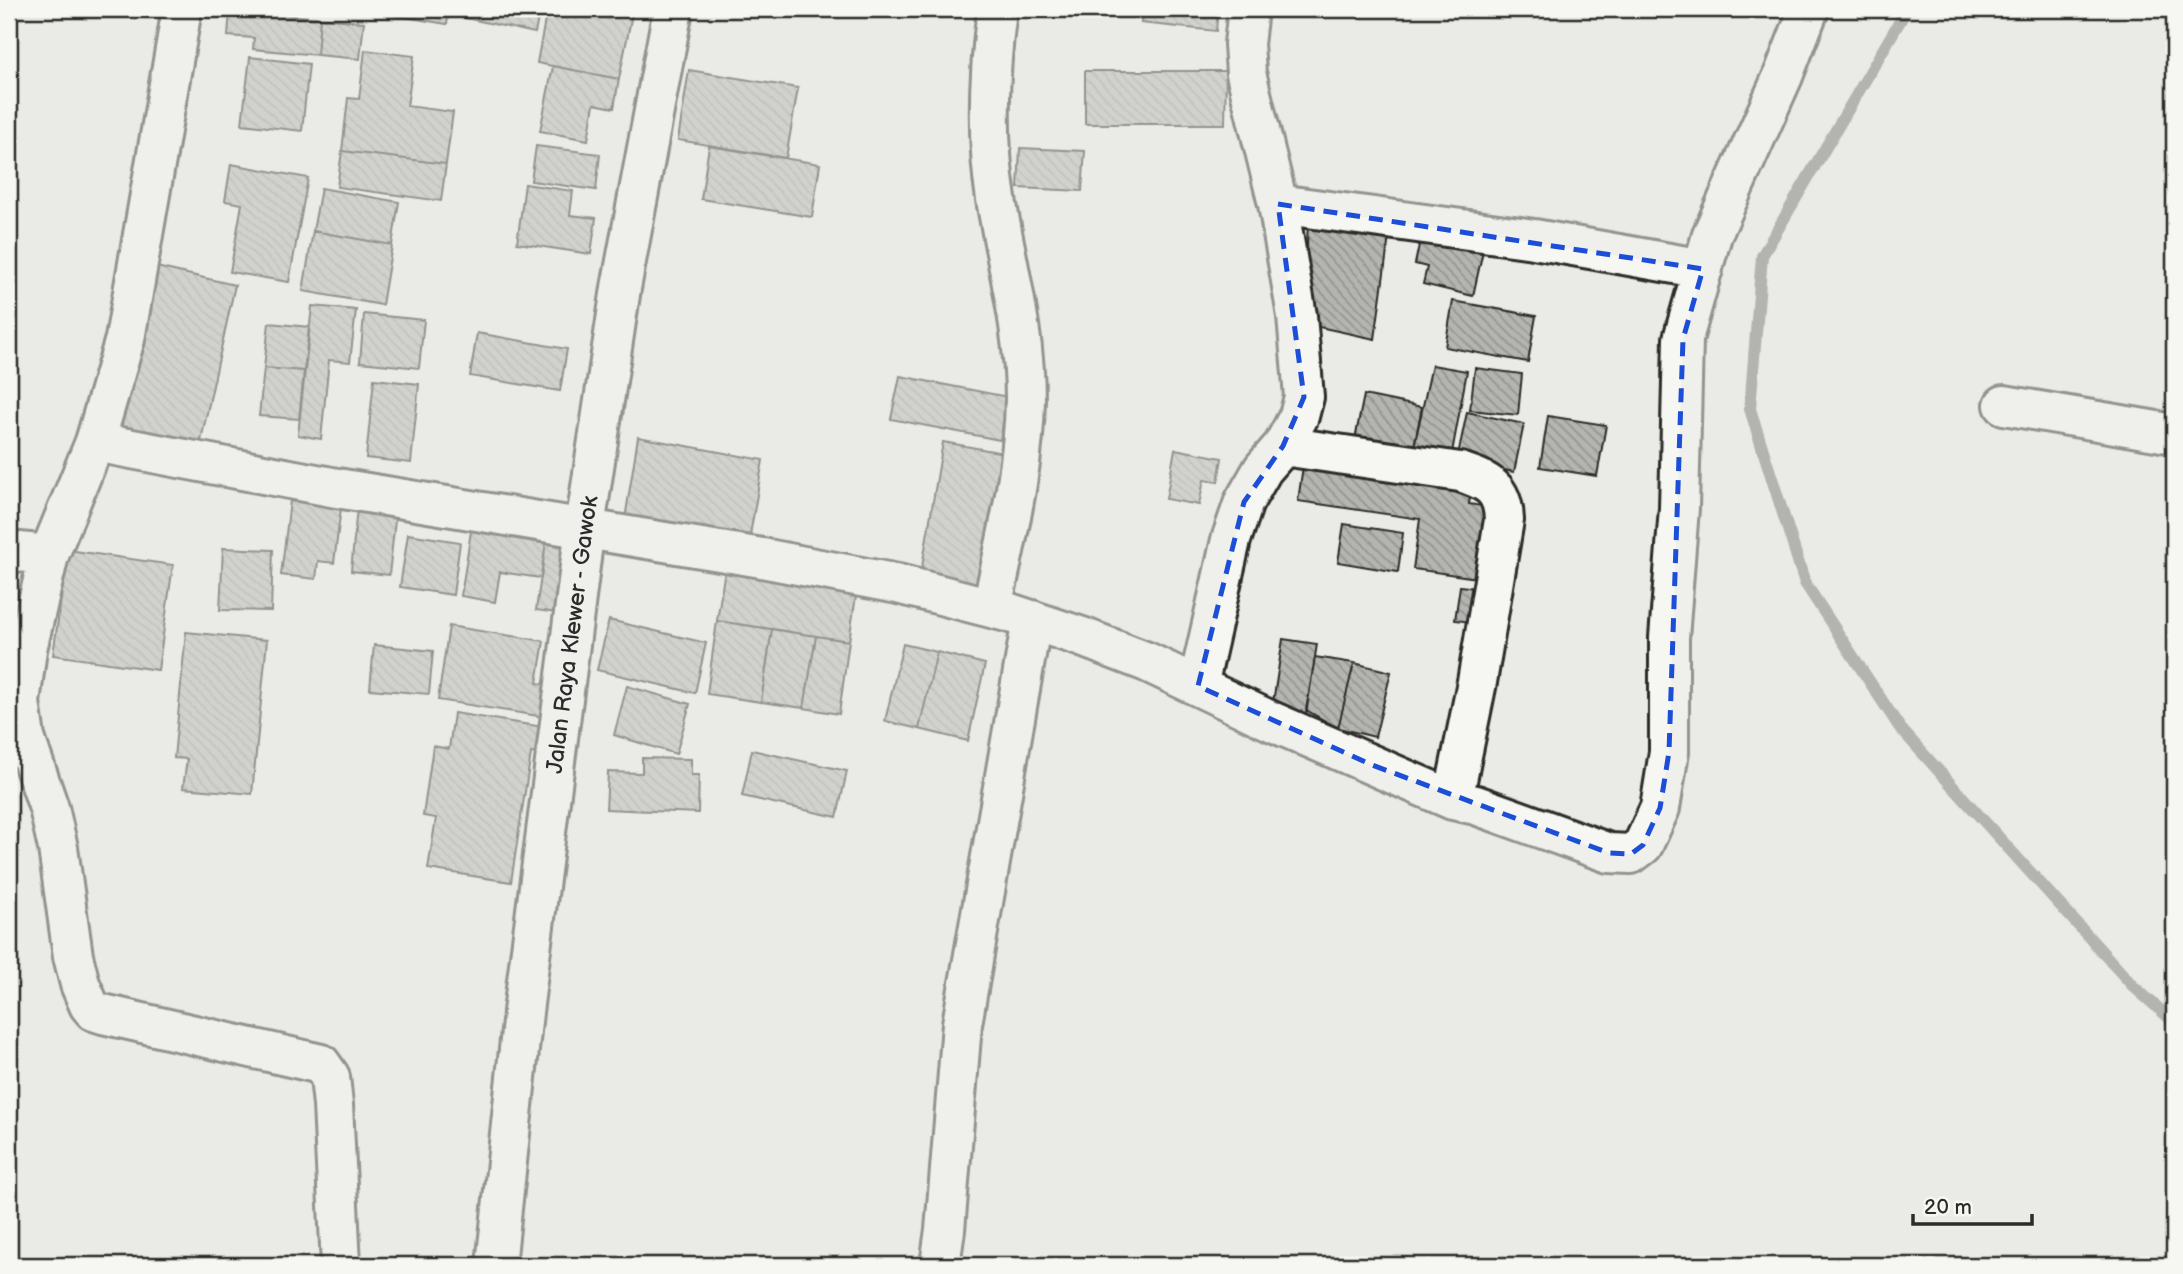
<svg xmlns="http://www.w3.org/2000/svg" width="2183" height="1274" font-family="'Balsamiq Sans',sans-serif">
  <style>
    .lines { fill: none; stroke-linecap: round; stroke-linejoin: round }
    .stream { stroke: #727270; stroke-width: 12 }
    .building { fill: url(#building-back-hatch); stroke: #2b2b2b; stroke-width: 2 }
    .minor-casing { stroke: #2b2b2b; stroke-width: 44 }
    .secondary-casing { stroke: #2b2b2b; stroke-width: 44 }
    .minor { stroke: #f6f6f2; stroke-width: 38 }
    .secondary { stroke: #f6f6f2; stroke-width: 38 }
    .marked { fill: none; stroke: #1d4ed8; stroke-width: 5; stroke-dasharray: 14 9; stroke-linejoin: round }
    .labels { text-anchor: middle; stroke-width: 5; stroke-linejoin: round; paint-order: stroke }
    .street-label { font-size: 23px; fill: #2b2b2b; stroke: #f6f6f2 }
  </style>
  <defs>
    <pattern id="building-back-hatch" width="6" height="6" patternUnits="userSpaceOnUse" patternTransform="scale(1.75)"><rect width="6" height="6" fill="#b4b4b1"/><path d="M-1 5l2 2M0 0l6 6M5-1l2 2" fill="none" stroke="#939390"/></pattern>
  </defs>
  <rect width="100%" height="100%" fill="#eaeae6"/>
  <filter id="ink" filterUnits="userSpaceOnUse"><feTurbulence type="fractalNoise" baseFrequency=".0143" numOctaves="2"/><feDisplacementMap in="SourceGraphic" scale="14" xChannelSelector="R" yChannelSelector="G"/><feConvolveMatrix kernelMatrix="1 2 1 2 8 2 1 2 1" color-interpolation-filters="sRGB"/></filter>
  <g filter="url(#ink)">
    <g class="lines">
      <path class="stream" d="M1907,9L1762,256L1750,409L1805,583L1900,728L2133,986L2174,1022"/>
    </g>
    <path class="building" d="M367,9H449L447,24L367,11Z
      M458,9H540L535,33L456,16Z
      M547,9H633L619,79L537,63Z
      M1142,9H1218L1216,31L1141,23Z
      M230,10L320,18L317,55L253,49L254,38L228,36Z
      M320,18L364,22L360,59L317,55Z
      M365,50L414,56L407,106L453,112L446,164L342,151L348,98L359,99Z
      M250,57L309,64L302,131L242,124Z
      M553,66L619,79L614,108L594,104L588,140L540,131Z
      M689,70L798,88L786,158L678,140Z
      M1085,71H1226L1225,124H1085Z
      M536,146L600,154L596,190L531,181Z
      M709,146L820,164L812,217L701,199Z
      M1020,148L1085,151L1082,191L1018,188Z
      M342,151L446,164L441,201L337,187Z
      M231,164L308,178L289,282L230,272L242,204L225,201Z
      M525,184L573,191L570,215L596,218L591,254L517,243Z
      M321,188L399,202L392,245L313,231Z
      M1308,214L1390,229L1375,339L1305,324Z
      M313,231L392,245L382,305L303,291Z
      M1420,240L1484,246L1473,296L1423,284L1427,267L1415,264Z
      M152,266L235,285L200,445L117,427Z
      M1453,301L1536,316L1528,362L1445,347Z
      M312,306L356,310L350,362L329,360L321,439L298,435Z
      M364,314L424,320L419,368L360,362Z
      M269,323L309,327L304,371L264,368Z
      M477,333L567,349L560,391L470,376Z
      M1432,365L1467,371L1451,458L1412,456Z
      M264,368L304,371L299,419L259,416Z
      M1475,368L1522,374L1518,415L1470,410Z
      M900,376L1008,397L1000,440L891,419Z
      M374,379L419,384L411,463L366,458Z
      M1364,395L1422,407L1412,456L1354,444Z
      M1467,412L1524,424L1514,472L1457,460Z
      M1548,416L1606,425L1597,476L1540,467Z
      M638,437L763,460L749,541L625,519Z
      M943,442L1004,453L981,589L920,579Z
      M1175,449L1222,458L1218,482L1204,480L1199,505L1166,499Z
      M1304,459L1472,482L1469,504L1488,507L1478,578L1413,569L1420,519L1298,501Z
      M290,501L341,508L334,563L318,561L316,579L281,575Z
      M357,507L396,511L389,575L351,571Z
      M1344,524L1403,533L1398,572L1338,562Z
      M471,531L546,542L541,578L500,572L495,602L461,596Z
      M408,534L460,542L453,595L400,587Z
      M546,542L574,546L564,614L536,610Z
      M223,548L273,550L271,611L220,610Z
      M68,550L173,565L158,670L53,655Z
      M726,563L858,583L849,641L717,621Z
      M1460,586L1484,589L1479,623L1455,620Z
      M609,620L706,643L695,693L597,670Z
      M717,621L772,629L761,702L707,694Z
      M449,626L544,641L537,683L550,685L545,717L438,700Z
      M772,629L816,636L804,708L761,702Z
      M186,632L267,640L252,794L183,788L187,759L174,758Z
      M816,636L849,641L839,714L804,708Z
      M1283,639L1317,644L1305,721L1271,715Z
      M903,644L937,652L919,729L885,721Z
      M374,645L433,651L429,694L370,689Z
      M937,652L985,664L968,741L919,729Z
      M1315,657L1354,663L1338,728L1306,710Z
      M1354,663L1391,672L1375,737L1338,728Z
      M627,686L690,704L676,754L614,735Z
      M454,713L550,728L546,755L531,753L511,882L428,869L436,818L423,816L433,746L449,749Z
      M752,750L847,771L837,817L742,796Z
      M642,758L691,759V775H699L698,813L606,809L608,772L642,773Z"/>
    <g class="lines">
      <g class="minor-casing">
        <path id="minor" d="M182,9L125,339L95,442L49,555L27,649L20,702L25,738L49,808L58,848L73,956L80,984L89,1005L94,1011L103,1014L321,1064L330,1077L333,1105L341,1265
          M1278,204L1534,239L1703,269
          M2004,405L2174,434
          M95,442L337,488L762,558L898,584L1007,612L1082,637L1147,662L1271,721L1453,800L1476,805L1609,853L1631,854L1643,845L1660,808L1669,752V638L1679,508L1683,339L1712,235L1783,76L1809,9
          M1283,446L1460,472C1488,481 1503,488 1504,520L1477,682L1453,800
          M9,551L49,555
          M992,608C1006,539 1024,470 1025,399C1025,331 1007,265 996,199C986,136 989,71 997,9
          M1198,686L1231,540L1244,502L1263,469L1283,446L1299,416L1304,397L1297,316L1278,204L1246,73L1244,44L1248,9
          M940,1265L945,1230L962,1024L1032,620"/>
      </g>
      <g class="secondary-casing">
        <g id="secondary">
          <path id="s1" d="M496,1265L523,1012L585,527L621,288L673,9"/>
        </g>
      </g>
      <use href="#minor" class="minor"/>
      <use href="#secondary" class="secondary"/>
    </g>
  </g>
  <path d="M0 0H2183V1274H0ZM1278,204L1703,269L1683,339L1669,752L1660,808L1643,845L1631,854L1609,853L1372,765L1198,686L1244,502L1283,446L1304,397Z" fill="#eaeae6" fill-opacity=".55" fill-rule="evenodd"/>
  <path class="marked" d="M1278,204L1703,269L1683,339L1669,752L1660,808L1643,845L1631,854L1609,853L1372,765L1198,686L1244,502L1283,446L1304,397Z"/>
  <g class="labels">
    <g class="street-label">
      <text dy="8" stroke="none"><textPath href="#s1" startOffset="635">Jalan Raya Klewer - Gawok</textPath></text>
    </g>
  </g>
  <rect width="2183" height="1274" fill="none" stroke="#f6f6f2" stroke-width="35"/>
  <rect x="18" y="18" width="2148" height="1239" fill="none" stroke="#2b2b2b" stroke-width="2.5" filter="url(#ink)"/>
  <path d="M1913 1214v10h119v-10" fill="none" stroke="#2b2b2b" stroke-width="3.5"/>
  <text x="1924" y="1214" font-size="21" fill="#2b2b2b" stroke="#f6f6f2" stroke-width="5" paint-order="stroke">20 m</text>
</svg>
